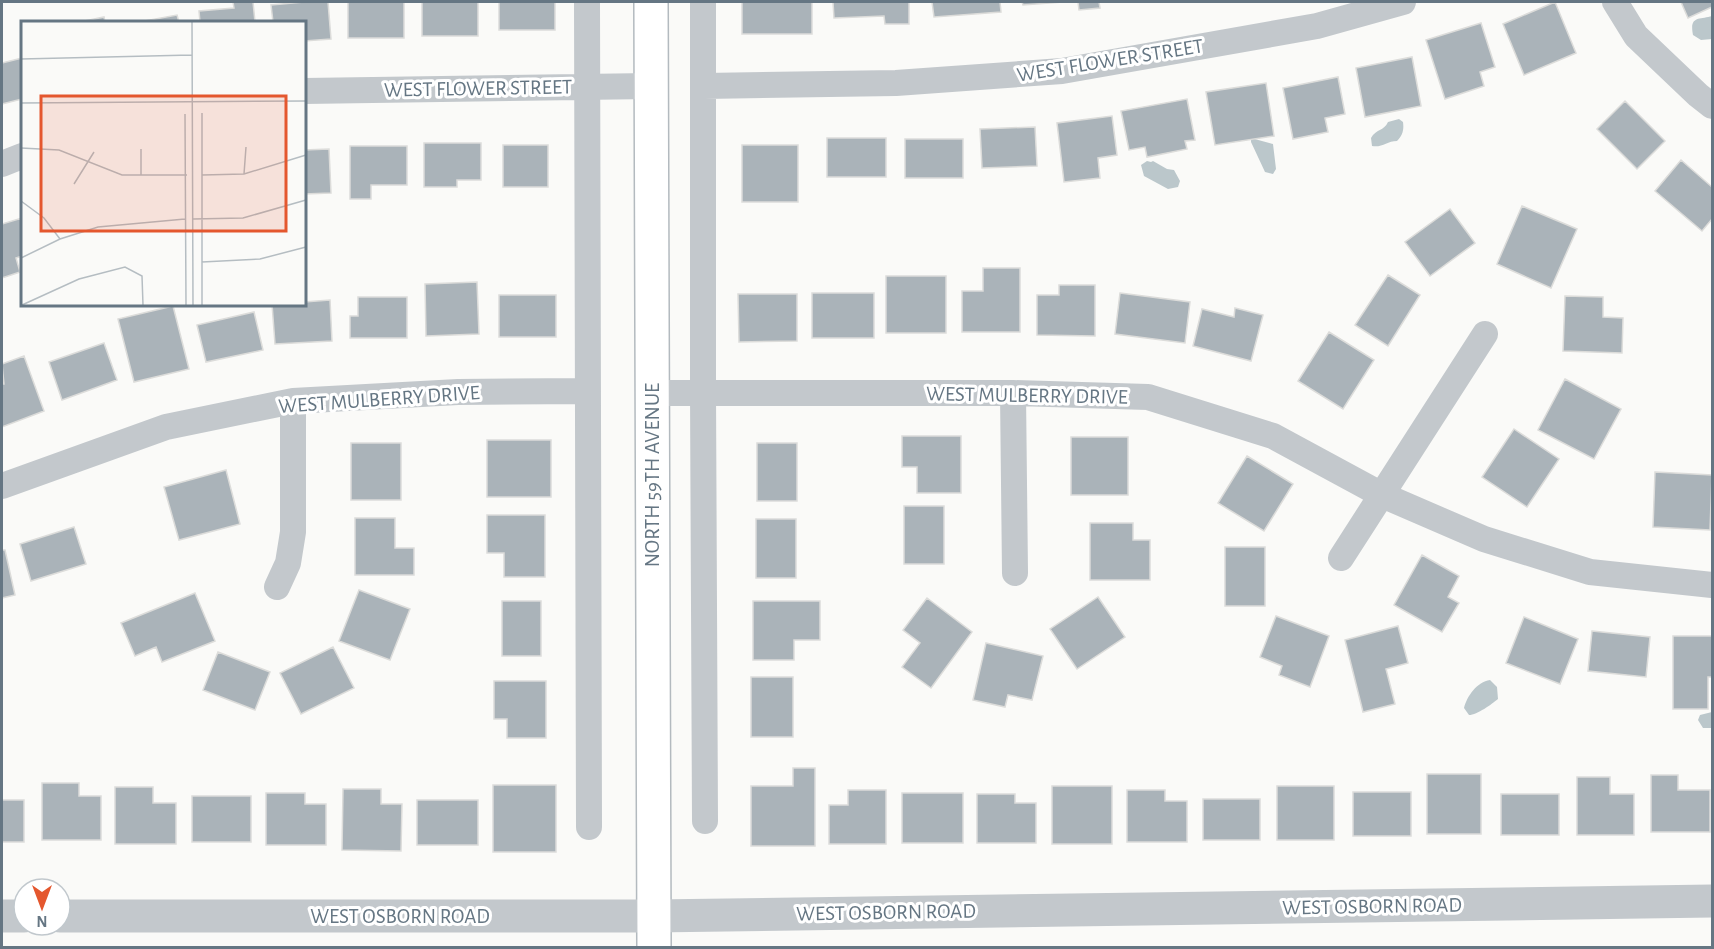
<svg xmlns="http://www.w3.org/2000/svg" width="1714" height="949" font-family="'Alegreya Sans',sans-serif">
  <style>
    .water { fill: #bbc7cb }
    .building { fill: #aab3b9; stroke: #dcdcda; stroke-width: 1.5 }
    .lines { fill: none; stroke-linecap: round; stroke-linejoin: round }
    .secondary-casing { stroke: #b3babf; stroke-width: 36 }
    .minor { stroke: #c3c8cc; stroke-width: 26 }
    .tertiary { stroke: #c3c8cc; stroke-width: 33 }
    .secondary { stroke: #fff; stroke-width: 33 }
    .labels { text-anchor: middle; stroke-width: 6; stroke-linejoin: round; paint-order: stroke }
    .street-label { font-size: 21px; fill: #657683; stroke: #fff }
    .inset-road { fill: none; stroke: #b5bdc2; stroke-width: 1.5 }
    .view { fill: #e4572e; fill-opacity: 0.15; stroke: #e4572e; stroke-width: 3 }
    .inset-edge { fill: none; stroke: #657683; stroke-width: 3 }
  </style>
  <rect width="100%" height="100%" fill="#fafaf8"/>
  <path class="water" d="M1712,16V39L1701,40L1693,35C1689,15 1700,20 1712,16Z
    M1399,119L1403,122C1404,129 1403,135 1397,141C1387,141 1382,148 1372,146L1371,138C1376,129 1384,131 1388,122Z
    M1251,138L1273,144L1276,169L1273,174L1265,172L1251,142Z
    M1147,161L1151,162L1153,161L1167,169L1174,170L1180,181L1178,187L1168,189L1144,176L1141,165Z
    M1490,680L1497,687L1498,699C1492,704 1477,715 1469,715L1464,708C1467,696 1477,682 1490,680Z
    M1712,712V728H1703L1698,720L1700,715Z"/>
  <path class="building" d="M233,2H253L255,22H200L199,11L234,8Z
    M304,2H328L331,39L304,41V22H273L271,5Z
    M348,2H404V38H348Z
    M422,2H478V36H422Z
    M499,2H555V30H499Z
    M742,2H812V34H742Z
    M833,2H909V24H885L884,16L834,18Z
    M932,2H1000L1001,12L934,17Z
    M1022,2H1063L1023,5Z
    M1078,2H1099L1100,8L1079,10Z
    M1555,2L1576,53L1524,75L1503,24Z
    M1681,2H1712V7L1688,18Z
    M177,15L179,22H139Z
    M104,17L105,22H80Z
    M1481,23L1495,67L1480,72L1484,86L1445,99L1426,40Z
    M1412,57L1421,106L1365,117L1356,68Z
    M22,58V99L2,104V63Z
    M1338,77L1345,114L1325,118L1328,132L1293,139L1283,88Z
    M1266,83L1274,136L1215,145L1206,92Z
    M1187,99L1195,140L1185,141L1187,149L1147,157L1145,147L1129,150L1121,111Z
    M1625,101L1665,141L1637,169L1597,129Z
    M1112,116L1117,155L1098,158L1100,178L1064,182L1057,123Z
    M1035,127L1037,166L982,168L980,129Z
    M827,138H886V177H827Z
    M905,139H963V178H905Z
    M424,143H481V180H457V187H424Z
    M503,145H548V187H503Z
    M742,145H798V202H742Z
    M350,146H407V185H371V199H350Z
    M329,149L331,193L304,194V150Z
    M1681,160L1712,187V219L1702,231L1655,191Z
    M1522,206L1577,229L1551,288L1497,264Z
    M1450,209L1475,243L1430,276L1405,242Z
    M22,218V256L16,258L20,272L2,278V224Z
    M983,268H1020V332H962V291H983Z
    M1388,275L1420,295L1388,346L1355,325Z
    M886,276H946V333H886Z
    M477,282L479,334L426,336L425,284Z
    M1059,285H1095V336L1037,335V295H1059Z
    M812,293H874V338H812Z
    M1120,293L1190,302L1185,343L1115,334Z
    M738,294H797V341L739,342Z
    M499,295H556V337H499Z
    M1565,296L1603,297V317L1623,318L1622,353L1563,351Z
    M358,297H407V338H350V316H358Z
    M330,300L332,341L275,344L272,304H304V302Z
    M173,306L189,369L134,382L118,319Z
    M1235,308L1263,315L1251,361L1193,346L1202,309L1234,317Z
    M254,312L263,350L206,362L197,325Z
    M1329,332L1374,360L1343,409L1298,381Z
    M104,343L117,380L62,400L49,362Z
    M24,356L44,411L2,427V384H4L2,364Z
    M1565,379L1621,409L1594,459L1538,430Z
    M1514,429L1559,459L1527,507L1482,477Z
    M902,436H961V493H917V467H902Z
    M1071,437H1128V495H1071Z
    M487,440H551V497H487Z
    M351,443H401V500H351Z
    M757,443H797V501H757Z
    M1247,456L1293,484L1264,531L1218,503Z
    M226,470L240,524L179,540L164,487Z
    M1655,472L1712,475L1710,530L1653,527Z
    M904,506H944V564H904Z
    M487,515H545V577H504V553H487Z
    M355,518H395V548H414V575H355Z
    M756,519H796V578H756Z
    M1090,523H1133V540H1150V580H1090Z
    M74,527L86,564L31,581L20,544Z
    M1225,547H1265V606H1225Z
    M2,550H5L15,595L2,598Z
    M1422,555L1459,576L1448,597L1459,603L1442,632L1394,605Z
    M359,590L410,609L390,660L339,641Z
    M195,593L215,641L162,662L156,647L135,656L121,623Z
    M1098,597L1125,637L1077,669L1050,629Z
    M927,598L972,632L931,688L902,667L920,643L903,630Z
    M502,601H541V656H502Z
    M753,601H820V640H794V660H753Z
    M1276,616L1329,636L1310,687L1279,675L1282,666L1260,657Z
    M1524,617L1578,639L1560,684L1506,663Z
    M1398,626L1408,663L1386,669L1395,704L1363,712L1345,640Z
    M1592,631L1650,637L1646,677L1588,671Z
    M1673,636H1712V677H1708V709H1673Z
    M986,643L1043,656L1032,700L1008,695L1005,707L973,700Z
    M333,647L354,688L301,714L280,673Z
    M218,652L270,672L255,710L203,690Z
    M751,677H793V737H751Z
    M494,681H546V738H507V719H494Z
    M793,768H815V846H751V786H793Z
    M1427,774H1481V834H1427Z
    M1651,775H1678V790H1710V832H1651Z
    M1577,777H1610V794H1634V835H1577Z
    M42,783H79V796H101V840H42Z
    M493,785H556V852H493Z
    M1052,786H1112V844H1052Z
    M1277,786H1334V840H1277Z
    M115,787H153V803H176V844H115Z
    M343,789H381V804H402L401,851L342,850Z
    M848,790H886V844H829V805H848Z
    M1127,790H1165V801H1187V842H1127Z
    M1353,792H1411V836H1353Z
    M266,793H305V804H326V845H266Z
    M902,793H963V843H902Z
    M977,794H1015V803H1036V843H977Z
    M1501,794H1559V835H1501Z
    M192,796H251V842H192Z
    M1203,799H1260V840H1203Z
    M2,800H24V842H2Z
    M417,800H478V845H417Z"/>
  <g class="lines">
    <g class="secondary-casing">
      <path id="secondary" d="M651,2L654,948"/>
    </g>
    <path class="minor" d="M587,2L589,827
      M703,2V392L705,821
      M1615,2L1636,36L1698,95L1712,106
      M704,86L896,83L1062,71L1317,26L1403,2
      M304,91L651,86
      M2,164L22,156
      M652,393H1013L1148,397L1273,436L1382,495L1484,539L1590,572L1712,585
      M1013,393L1015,573
      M2,486L166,427L293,401L458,392L588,391
      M1341,558L1485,334
      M277,587L288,563L293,532V401"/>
    <path class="tertiary" d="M2,916H24
      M60,916H653L1712,901"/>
    <use href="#secondary" class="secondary"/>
  </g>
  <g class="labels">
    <g class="street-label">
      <text transform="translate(1110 60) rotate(-9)" y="7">WEST FLOWER STREET</text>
      <text transform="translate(478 88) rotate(-1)" y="7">WEST FLOWER STREET</text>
      <text transform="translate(1027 395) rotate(1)" y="7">WEST MULBERRY DRIVE</text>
      <text transform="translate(379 399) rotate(-4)" y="7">WEST MULBERRY DRIVE</text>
      <text transform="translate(652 475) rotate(-90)" y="7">NORTH 59TH AVENUE</text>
      <text transform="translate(1372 906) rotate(-1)" y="7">WEST OSBORN ROAD</text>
      <text transform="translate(886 912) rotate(-1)" y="7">WEST OSBORN ROAD</text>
      <text x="400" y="923">WEST OSBORN ROAD</text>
    </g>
  </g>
  <g transform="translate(21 21)">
    <rect width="285" height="285" fill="#fafaf8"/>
    <path class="inset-road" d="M171,1L172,284M0,38L171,34M0,82L285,80M181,92V284M164,93L165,284M0,127L38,129L101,154H166M120,128V154M223,153L225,126M181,154L223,153L285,134M53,163L73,131M0,180L23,197L39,218M172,198L222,197L285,179M0,237L39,218L77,206L164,198M181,241L239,238L285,226M1,284L58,258L104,246L121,255L122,284"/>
    <path class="view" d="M20,75H265V210H20Z"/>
    <rect width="285" height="285" class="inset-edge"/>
  </g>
  <rect width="1714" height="949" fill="none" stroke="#657683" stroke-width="6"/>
  <g transform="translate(42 907) rotate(180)"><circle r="28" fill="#ffffff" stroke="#c1c8cd" stroke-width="1.5"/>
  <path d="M0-4.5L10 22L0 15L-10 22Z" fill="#e4572e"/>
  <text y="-9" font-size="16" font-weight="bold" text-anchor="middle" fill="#657683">N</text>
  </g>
</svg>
